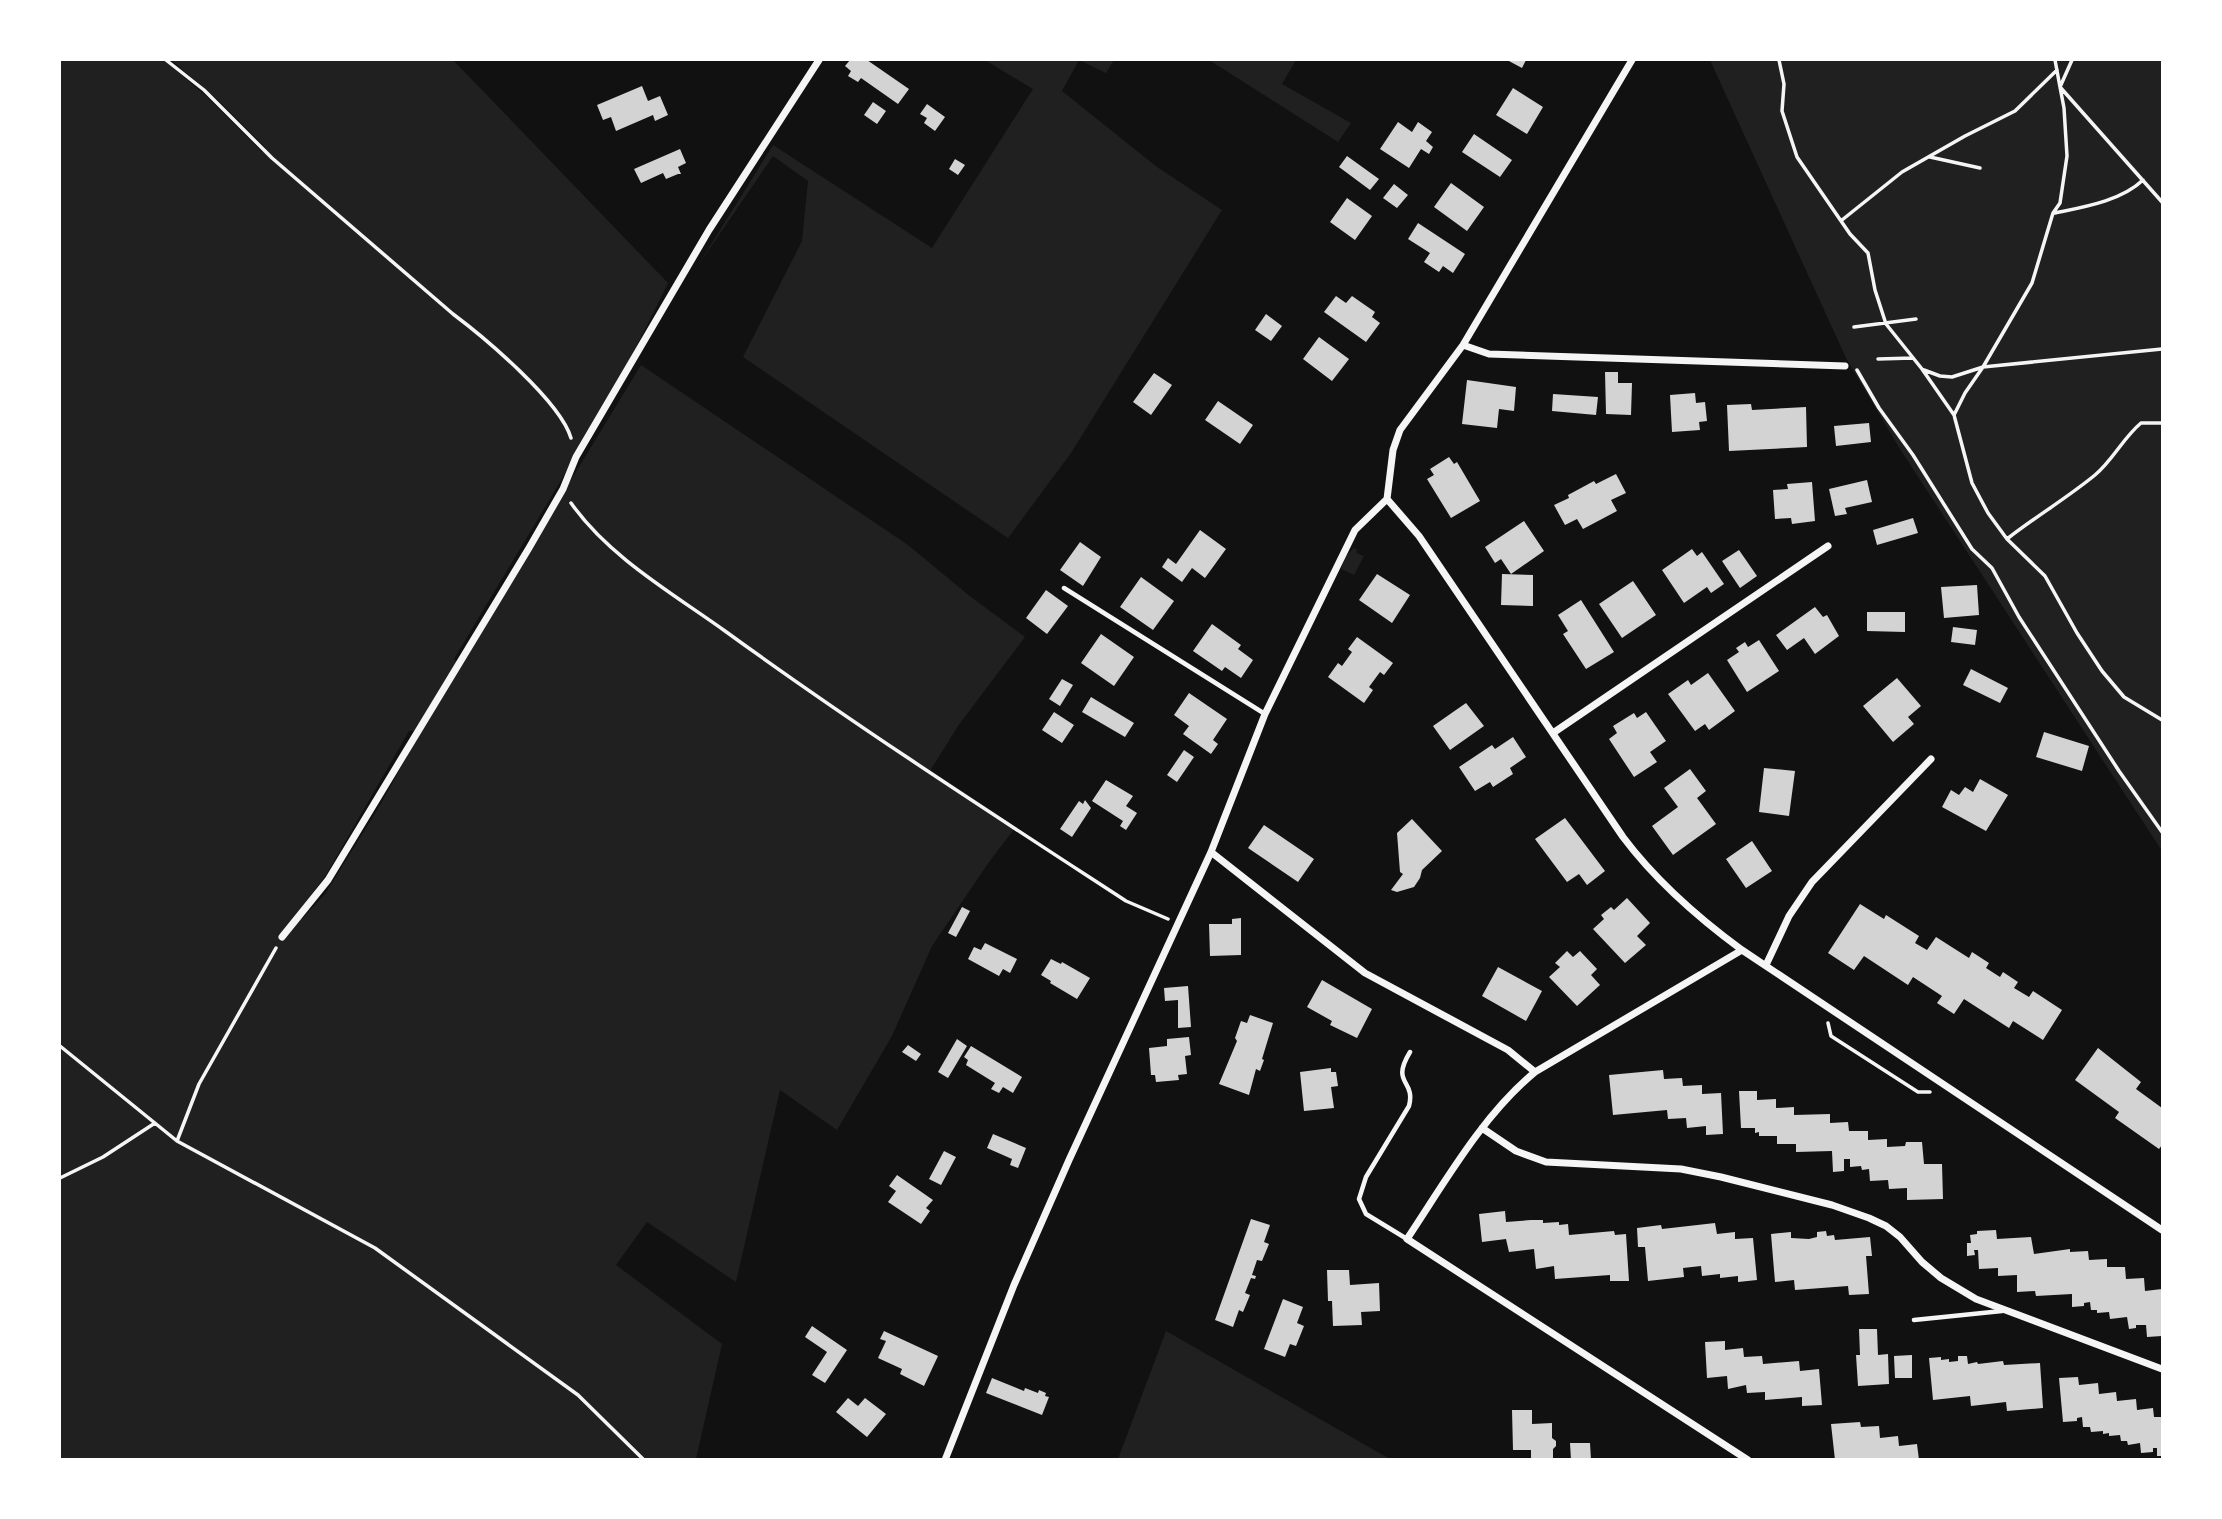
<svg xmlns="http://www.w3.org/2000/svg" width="2222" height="1519" font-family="'Roboto Condensed',sans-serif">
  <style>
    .green { fill: #202020; fill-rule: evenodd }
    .building { fill: #d3d3d3 }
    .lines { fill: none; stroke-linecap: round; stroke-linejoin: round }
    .path { stroke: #f5f5f5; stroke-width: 3.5 }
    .service { stroke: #f5f5f5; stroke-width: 4.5 }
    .minor { stroke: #f5f5f5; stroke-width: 7 }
  </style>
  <rect width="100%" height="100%" fill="#111"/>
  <path class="green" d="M60,60H164L205,95L262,152L266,148L219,101L171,60H453L668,283C606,413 527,535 454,659L459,664L641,365L908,545L971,597L1025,637L958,726L930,771L1015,828L989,862L932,946L892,1036L837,1130L780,1090L736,1282L647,1222L616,1265L722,1344L696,1459H60ZM422,730L379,807L325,894L302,919L307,900L326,875L409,731Z
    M985,60H1114L1106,73L1079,60L1062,91L1157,167L1222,210L1071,453L1008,538L743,357L802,241L808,181L773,156L697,267L773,145L932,248L1033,89Z
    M1209,60H1296L1282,84L1351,123L1338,142Z
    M1710,60H2162V851L1900,449L1846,358Z
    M1354,548L1357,550L1356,553L1364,556L1354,575L1341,569L1346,556Z
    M1166,1331L1390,1459H1118Z"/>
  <path class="building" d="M850,60H867L909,89L898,104L861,78L858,82L848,76L851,71L845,66Z
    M1507,60H1526L1522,68Z
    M642,86L648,101L660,96L668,115L655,121L653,115L616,131L611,117L603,120L597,105Z
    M1513,88L1543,107L1527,134L1496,115Z
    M873,102L886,111L877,124L864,115Z
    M927,104L945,117L935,131L924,123L927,118L920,114Z
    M1398,122L1412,132L1418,122L1432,132L1426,141L1433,147L1429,154L1421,149L1409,168L1380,149Z
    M1474,134L1512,160L1500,177L1462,152Z
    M680,149L686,163L678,167L681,174H678L666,179L663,173L641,183L634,169Z
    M1347,156L1379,179L1370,190L1339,167Z
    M955,159L965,165L958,175L949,169Z
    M1451,183L1484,207L1467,231L1434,207Z
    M1394,184L1408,195L1397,208L1383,198Z
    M1347,198L1372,216L1355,240L1330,222Z
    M1418,223L1465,254L1453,273L1443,266L1439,272L1424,262L1430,253L1408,239Z
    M1336,296L1346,303L1352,296L1375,312L1372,317L1380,323L1366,342L1324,312Z
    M1266,314L1282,326L1271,341L1255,330Z
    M1319,337L1349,359L1332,381L1303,359Z
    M1605,372H1618V383H1632L1631,415L1606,414Z
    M1154,373L1172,385L1151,415L1133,402Z
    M1467,380L1516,387L1514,411L1499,409L1497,428L1462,424Z
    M1695,393L1696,403L1705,402L1707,421L1699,422L1700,430L1672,432L1670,395Z
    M1553,394L1598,397L1596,415L1552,411Z
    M1218,401L1253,425L1240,444L1205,420Z
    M1751,404L1752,410L1806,407L1807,447L1729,451L1727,405Z
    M1869,423L1871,442L1836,446L1834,426Z
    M1449,457L1454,464L1457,462L1480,501L1451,518L1427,479L1434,475L1430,469Z
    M1616,474L1626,493L1611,500L1617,511L1583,529L1577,519L1565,525L1554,505L1569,498L1568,495L1594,481L1596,484Z
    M1867,480L1872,502L1845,508L1847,514L1835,516L1829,489Z
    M1812,482L1815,521L1792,524L1791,518L1775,519L1773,490L1788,489L1787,484Z
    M1913,518L1918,533L1877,545L1873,530Z
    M1524,521L1544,551L1511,574L1501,559L1495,563L1485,547Z
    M1200,530L1226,549L1205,578L1192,568L1182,582L1162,567L1168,558L1176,564Z
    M1080,542L1101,557L1083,586L1060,570Z
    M1692,549L1697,556L1702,552L1724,584L1711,593L1707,587L1684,603L1662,570Z
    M1739,550L1757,576L1740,588L1722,561Z
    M1377,574L1410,595L1392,623L1359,600Z
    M1502,574L1533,575V606L1501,605Z
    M1141,577L1174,601L1153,630L1120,607Z
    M1633,581L1656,615L1622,638L1599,604Z
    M1977,585L1979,615L1944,618L1941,587Z
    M1046,590L1068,606L1047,634L1026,618Z
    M1581,600L1614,652L1586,669L1563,634L1568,631L1558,615Z
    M1815,607L1823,617L1827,615L1839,636L1815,654L1804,638L1787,650L1776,635Z
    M1867,612H1905V632L1867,631Z
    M1212,624L1241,645L1238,649L1253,660L1241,678L1225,667L1222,671L1193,651Z
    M1953,627L1977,630L1975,645L1951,642Z
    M1101,634L1134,657L1114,686L1081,663Z
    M1357,637L1393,663L1384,675L1380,672L1369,687L1373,690L1364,703L1328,677L1338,663L1342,666L1352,652L1348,649Z
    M1759,640L1779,671L1747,692L1727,660L1739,652L1736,648L1745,642L1748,647Z
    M1971,669L2008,688L2000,703L1963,685Z
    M1708,673L1735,711L1709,730L1705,724L1695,731L1668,694L1688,680L1691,685Z
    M1897,678L1921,706L1908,717L1914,724L1893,742L1863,706Z
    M1062,679L1073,685L1060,706L1049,699Z
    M1189,693L1227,719L1213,740L1218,744L1211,754L1183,734L1189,726L1174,715Z
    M1091,697L1134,723L1125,737L1082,712Z
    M1466,703L1484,726L1450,750L1433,726Z
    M1054,712L1074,725L1062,743L1042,730Z
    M1646,712L1666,741L1650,752L1657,762L1634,777L1609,739L1617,733L1613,726L1634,713L1637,718Z
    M2044,732L2089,746L2082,771L2036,757Z
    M1513,737L1526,757L1510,768L1513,774L1493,787L1490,782L1475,791L1459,767L1492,745L1495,749Z
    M1184,750L1194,757L1177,782L1167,775Z
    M1764,768L1795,771L1789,816L1759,812Z
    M1690,769L1706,791L1697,798L1716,824L1673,855L1652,826L1678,807L1664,788Z
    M1980,779L2008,795L1986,831L1942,807L1951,790L1959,795L1965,787L1973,792Z
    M1106,780L1133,796L1126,806L1137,813L1126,830L1120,826L1123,821L1092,801Z
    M1085,800L1091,808L1072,837L1060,829L1079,801L1083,804Z
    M1565,818L1605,871L1587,885L1579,874L1567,882L1535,839Z
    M1412,819L1442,851L1422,870L1420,878L1414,887L1397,892L1391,890L1403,874L1400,872L1397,833Z
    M1264,825L1314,859L1298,882L1248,848Z
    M1752,841L1772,871L1746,888L1726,859Z
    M1627,898L1650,923L1637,936L1646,945L1625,963L1593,929L1604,919L1601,915L1611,907L1614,910Z
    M1860,904L1884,919L1886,915L1919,936L1915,943L1927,950L1936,937L1969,958L1972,952L1989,963L1986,968L2000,977L2003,972L2018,982L2014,988L2029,997L2033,991L2062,1010L2043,1040L2013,1021L2009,1028L1964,999L1954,1014L1937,1003L1942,996L1913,977L1908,985L1864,956L1854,970L1828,953Z
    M962,907L970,911L956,937L948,933Z
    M1241,918V955L1210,956L1209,924H1232V919Z
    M985,943L1017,959L1010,973L1003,969L999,976L968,959L974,947L981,950Z
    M1567,951L1573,957L1580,951L1597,969L1591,975L1600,985L1577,1006L1549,977L1560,967L1555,963Z
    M1051,959L1061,964L1062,962L1090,978L1077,999L1050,983L1051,981L1041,975Z
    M1498,967L1542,991L1526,1021L1482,996Z
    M1322,980L1372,1009L1357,1038L1330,1025L1332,1021L1307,1007Z
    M1188,986L1191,1027L1178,1028V1000L1165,1001L1164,988Z
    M1250,1015L1273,1023L1262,1059L1264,1060L1260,1071L1256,1069L1249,1095L1219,1084L1237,1041L1235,1038L1241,1021L1247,1023Z
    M1189,1037L1191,1055L1185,1056L1187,1074L1178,1075L1179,1080L1156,1082L1155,1075H1151L1149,1048L1167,1046V1039Z
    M957,1039L967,1046L948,1078L938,1072Z
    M908,1045L921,1054L916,1061L902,1052Z
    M971,1046L1022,1077L1013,1093L1003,1087L999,1093L991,1089L995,1083L966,1065L968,1060L964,1057Z
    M2098,1048L2141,1082L2136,1089L2162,1108V1145L2159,1149L2115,1118L2119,1112L2075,1080Z
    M1331,1068V1072H1336L1338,1086L1331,1087L1334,1108L1304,1111L1300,1072Z
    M1663,1070L1664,1079L1682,1078L1683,1086L1702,1085V1094L1721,1093L1723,1134L1706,1135V1126L1687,1128L1686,1118L1668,1119L1667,1110L1613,1115L1609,1075Z
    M1739,1091H1757V1100L1776,1099V1108L1794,1107V1115L1830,1114V1123L1848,1122L1849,1131H1868V1140L1887,1139V1147L1905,1146L1906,1142H1922L1924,1164H1942L1943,1199L1907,1200V1188L1889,1189L1888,1180L1870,1181L1869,1169L1862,1170L1861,1166L1850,1167V1159H1844V1171L1833,1172L1832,1151L1796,1152V1144H1777V1136H1759V1132L1755,1133V1128H1741Z
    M993,1134L1026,1148L1018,1168L1010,1165L1012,1159L987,1148Z
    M944,1151L956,1157L941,1185L929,1179Z
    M897,1175L933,1200L926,1208L930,1211L921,1224L888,1202L896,1191L889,1186Z
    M1505,1211L1506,1222L1531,1220H1543V1223L1559,1222V1225L1568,1224L1569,1235L1614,1231L1615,1235L1626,1234L1629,1281H1610V1275L1555,1279L1554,1266L1536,1269L1534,1249L1509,1252L1506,1239L1482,1242L1479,1214Z
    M1251,1219L1270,1225L1264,1242L1269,1244L1262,1261L1257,1260L1252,1275L1256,1276L1255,1279L1251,1278L1245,1293L1250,1295L1243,1312L1239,1310L1233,1327L1215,1320Z
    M1715,1223L1717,1234L1735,1232V1239L1753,1238L1757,1280L1738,1282V1276L1720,1278V1274L1702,1276L1701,1266L1683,1268L1684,1277L1648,1281L1645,1247H1638L1637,1228L1661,1225L1662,1229Z
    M1996,1230L1997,1239L2031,1237L2034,1254L2070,1249V1252L2088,1251L2089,1260L2107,1259V1267H2125L2126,1279L2144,1278L2145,1291L2162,1289V1336L2147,1337L2146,1325H2136V1328L2129,1329L2127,1317L2110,1319L2109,1312L2097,1313V1310H2091L2090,1302L2084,1303V1306L2072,1307V1294L2036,1296L2035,1291L2017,1292V1275L1998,1276V1268L1979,1269L1978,1250H1974L1975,1255L1967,1256V1243H1971L1970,1235L1977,1234V1231Z
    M1826,1231L1827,1236L1834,1235L1835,1240L1870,1237L1872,1256H1866L1869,1294L1849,1295L1848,1286L1795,1290L1794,1280L1775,1282L1771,1234L1791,1232V1238L1809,1239L1817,1237V1232Z
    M1327,1270H1349L1350,1285L1379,1283L1380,1311L1361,1312L1362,1325L1333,1326L1332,1301H1328Z
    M1283,1299L1303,1307L1297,1323L1304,1326L1296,1346L1290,1344L1285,1357L1264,1349Z
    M812,1326L847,1350L825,1383L812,1375L827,1352L805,1337Z
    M1859,1329H1877L1878,1355L1888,1354L1889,1384L1858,1386L1856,1355H1860Z
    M884,1331L938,1356L924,1386L900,1374L902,1369L878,1358L886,1341L880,1339Z
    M1725,1341V1350L1743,1348L1744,1357L1762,1356L1763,1364L1799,1361L1800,1371L1819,1369L1822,1405L1802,1406V1397L1765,1400V1392L1747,1393L1746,1385L1728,1389L1727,1376L1707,1378L1705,1342Z
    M1912,1355V1378H1895L1894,1356Z
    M1958,1356H1967L1968,1364L1977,1362L1978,1364L2003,1361L2004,1365L2040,1363L2043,1408L2007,1411L2006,1402L1971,1406L1970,1396L1933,1400L1929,1358L1941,1357V1360L1949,1359V1362L1958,1361Z
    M2078,1377L2079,1385L2098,1383L2099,1394L2116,1392L2117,1401L2136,1399L2137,1410L2153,1408L2154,1417H2162V1456H2157V1448H2153V1452L2141,1453L2140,1443L2128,1445L2127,1441H2121L2120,1435L2109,1436V1433L2103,1434V1431L2091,1432L2090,1427H2083L2082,1417L2077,1418V1421L2063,1422L2059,1378Z
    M992,1378L1024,1391L1025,1388L1038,1393L1039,1390L1046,1393L1045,1396L1049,1397L1042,1415L986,1393Z
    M848,1398L858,1406L865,1398L886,1414L867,1437L836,1412Z
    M1512,1410H1532V1424L1552,1423V1438L1556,1441V1446L1553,1449V1460H1531V1450H1513Z
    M1860,1422L1861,1427L1879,1426L1880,1438L1898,1436L1899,1446L1917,1444L1919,1460H1835L1831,1424Z
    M1570,1443H1590L1591,1460H1571Z"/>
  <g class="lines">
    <path class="path" d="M166,60L204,90L272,158L453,314C485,338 560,401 571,438
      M1779,60L1784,84L1782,111L1797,157L1850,234L1868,253L1875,290L1886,324L1922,369L1954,415L1972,483L1988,513L2007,539L2045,576L2077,633L2102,671L2124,697L2162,720
      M2055,60L2060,87L2162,202
      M1930,157L1980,168
      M2055,213C2084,207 2121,201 2143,180
      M1842,220L1902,172L1965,136L2015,111L2057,70
      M1854,327L1916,319
      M1878,359L1913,358
      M1857,370L1879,408L1913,455L1972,549L1992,568L2019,617L2119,771L2162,832
      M1924,370L1940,376L1952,377L1983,367L2162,349
      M1954,415L1965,393L1983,367L2032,283L2053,213L2060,203L2067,156L2064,108L2060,87L2072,60
      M571,503C609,557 672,593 725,631C856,726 991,813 1126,901L1168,919
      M2007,539C2035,517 2067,498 2095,475C2113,460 2123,438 2141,423H2162
      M1828,1023L1831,1036L1918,1092H1930
      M60,1046L177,1141L375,1248L578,1395L644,1460
      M177,1141L199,1084L276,948
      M60,1178L103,1157L155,1123"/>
    <path class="service" d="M1064,588L1265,714
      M1407,1239L1366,1214L1359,1199L1366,1177L1409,1106C1416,1079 1390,1085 1410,1052
      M1914,1320L2002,1311"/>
    <path class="minor" d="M1463,345L1489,354L1845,366
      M1387,499L1419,536L1623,837C1656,881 1697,917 1742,950L2162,1230
      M1553,733L1828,546
      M1211,852L1365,973L1508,1050L1535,1072
      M282,937L328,880L529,548L563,489L576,457L709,230L819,60
      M1742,950L1535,1072C1482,1116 1445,1182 1407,1239L1748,1460
      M1766,965L1789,916L1812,882L1931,759
      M1482,1128L1516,1151L1546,1162L1681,1169L1721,1177L1832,1205L1869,1218L1886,1226L1900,1237L1922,1262L1941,1278L1976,1299L2162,1369
      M945,1460L1014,1285L1069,1160L1211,852L1265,714L1355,530L1387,499L1393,450L1400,430L1463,345L1632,60"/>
  </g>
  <rect width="2222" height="1519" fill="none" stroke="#ffffff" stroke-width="122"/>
</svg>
